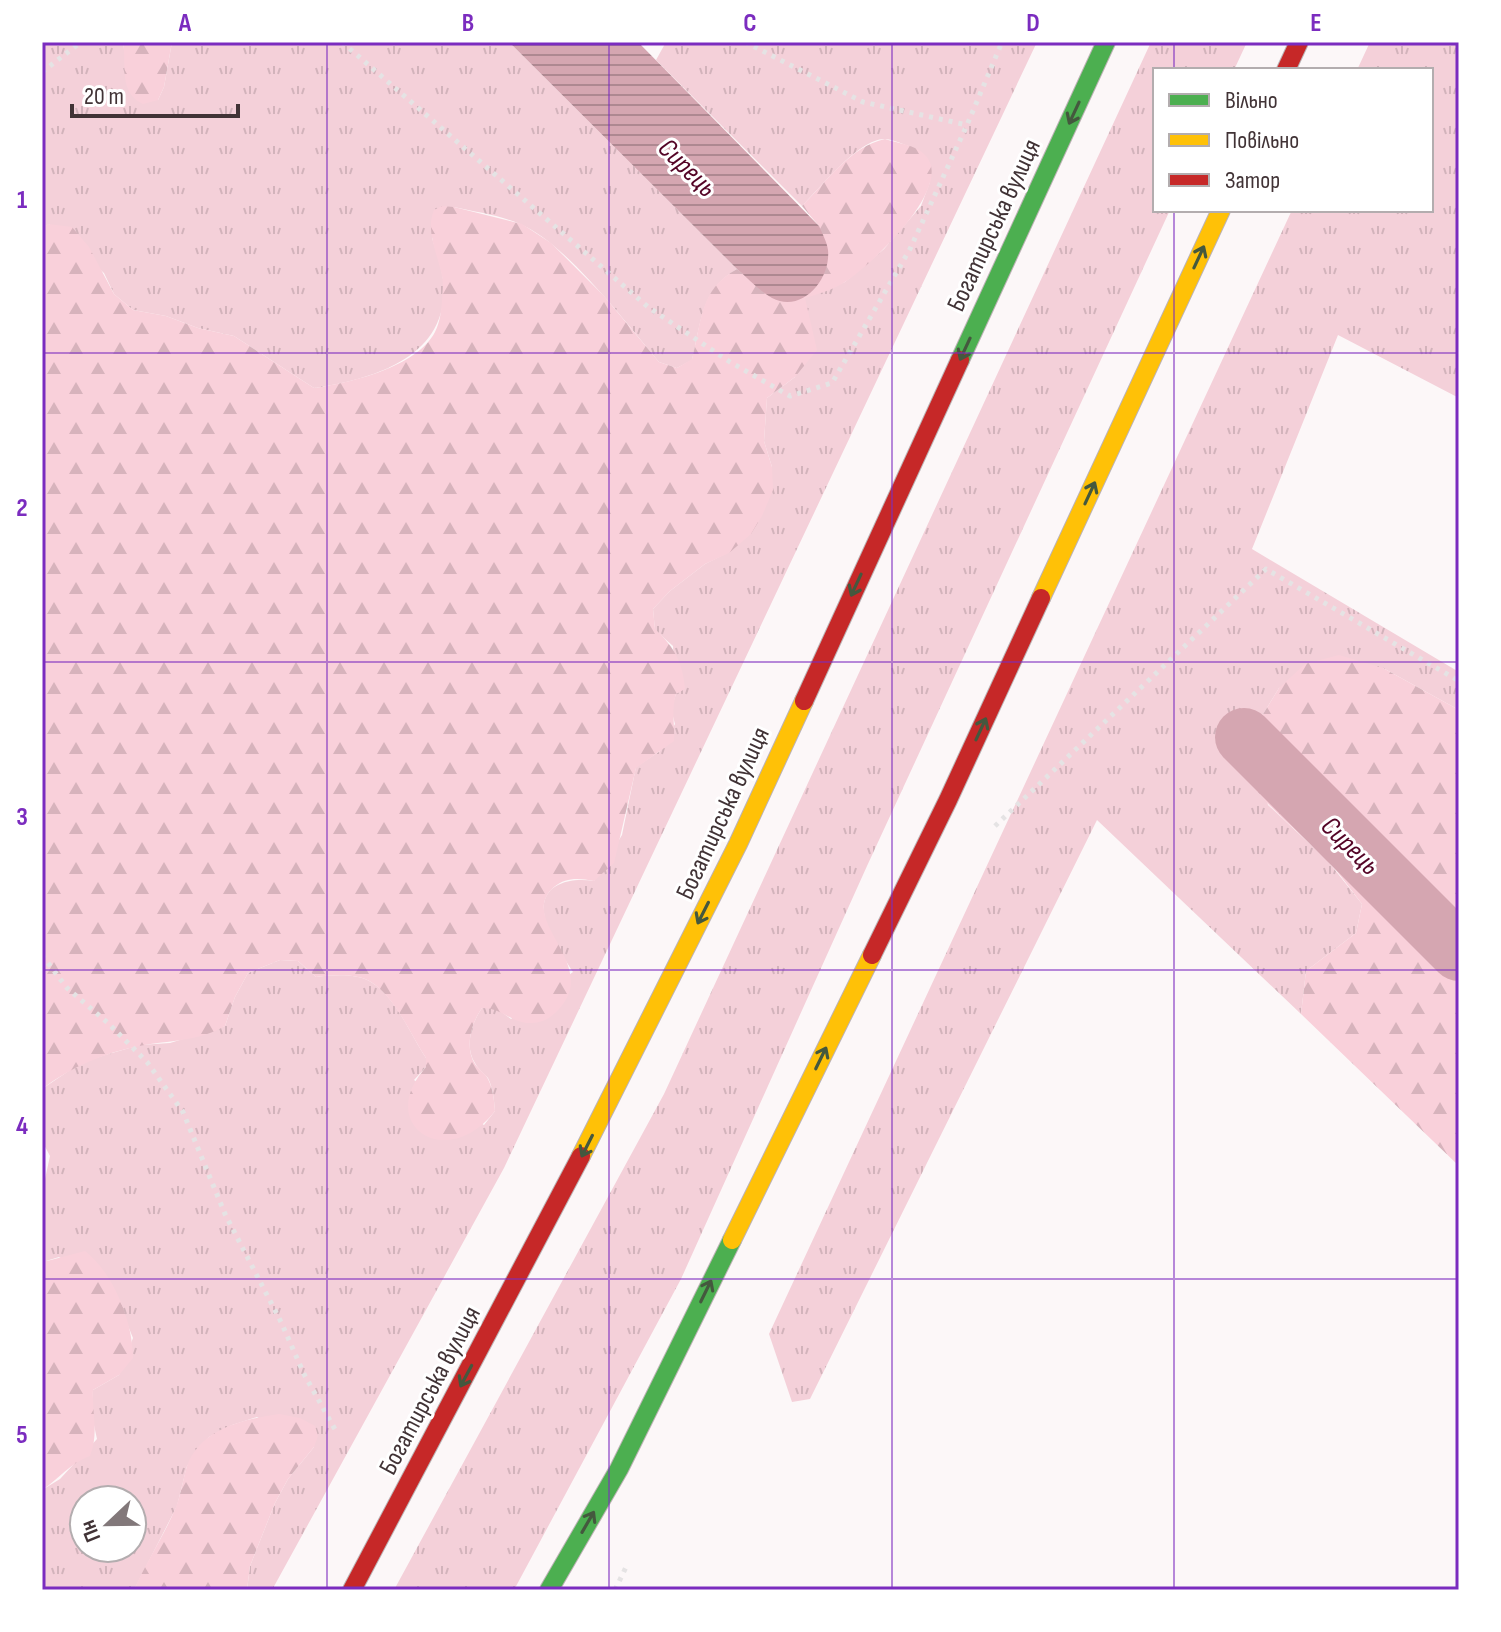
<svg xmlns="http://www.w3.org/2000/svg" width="1501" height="1632" font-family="'Sofia Sans Condensed',sans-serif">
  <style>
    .grass { fill: url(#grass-tufts); fill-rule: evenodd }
    .forest { fill: url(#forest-firs) }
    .water { fill: url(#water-rules) }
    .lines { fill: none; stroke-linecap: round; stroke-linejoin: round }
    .canal { stroke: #d5a6b1; stroke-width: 58 }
    .fast-casing { stroke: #bcb3b5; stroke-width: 20 }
    .slow-casing { stroke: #bcb3b5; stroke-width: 20 }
    .jam-casing { stroke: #bcb3b5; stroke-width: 20 }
    .path { stroke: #e5e3e4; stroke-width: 5; stroke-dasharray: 4 6; stroke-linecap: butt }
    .fast { stroke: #4caf50; stroke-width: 18 }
    .slow { stroke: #ffc107; stroke-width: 18 }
    .jam { stroke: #c62828; stroke-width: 18 }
    .oneway { stroke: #44583e }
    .grid { fill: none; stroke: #7b2cbf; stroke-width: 2; stroke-opacity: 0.55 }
    .labels { text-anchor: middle; stroke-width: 6; stroke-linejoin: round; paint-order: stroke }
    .street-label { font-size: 26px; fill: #413336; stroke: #fff }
    .water-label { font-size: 28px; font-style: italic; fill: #540426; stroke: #fff }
    .neatline { fill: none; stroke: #7b2cbf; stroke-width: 3 }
    .grid-label { font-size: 26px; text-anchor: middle; font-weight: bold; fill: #7b2cbf }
  </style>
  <defs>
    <pattern id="grass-tufts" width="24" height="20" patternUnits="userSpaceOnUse" patternTransform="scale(2)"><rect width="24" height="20" fill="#f4d0d9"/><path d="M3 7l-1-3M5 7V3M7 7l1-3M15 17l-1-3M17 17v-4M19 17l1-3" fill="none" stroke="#d2b3bb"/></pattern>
    <pattern id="forest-firs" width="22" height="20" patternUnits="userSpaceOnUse" patternTransform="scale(2)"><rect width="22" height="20" fill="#f9d0da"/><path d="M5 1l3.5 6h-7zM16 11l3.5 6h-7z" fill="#d7b3bc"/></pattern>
    <pattern id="water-rules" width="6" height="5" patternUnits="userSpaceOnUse" patternTransform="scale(2)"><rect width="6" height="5" fill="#d5a6b1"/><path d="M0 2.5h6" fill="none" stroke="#ae8891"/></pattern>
  </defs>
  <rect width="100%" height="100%" fill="#fcf7f8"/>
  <path class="grass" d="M42,42H123L124,49L158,100L164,87L172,42H509L737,269C701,289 701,323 692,360L677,368L659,362C626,323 566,243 520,224C499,215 476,212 454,207L432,238C436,251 441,266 443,279C452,356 375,379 314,388L234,336L198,328L166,316L133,310L114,294L104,273L49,224L42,228Z
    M666,42H1037L504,1168L272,1590H247L250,1566L275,1503L288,1479L314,1447L257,1417L232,1425L209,1437L187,1466L177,1506L134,1590H42V1490L60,1479L97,1439L92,1416L93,1390L119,1375L133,1338L112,1287L59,1257L46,1261L42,1259V1180L45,1179L50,1156L42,1141V1089L79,1064L105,1055L140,1045L170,1043L225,1026L235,997L248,973L280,960L298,961L316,977C332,975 357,973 371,982C396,997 410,1034 426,1058V1067L414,1080L484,1125L495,1111C494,1099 493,1088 488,1078C484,1073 478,1069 475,1063C464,1047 472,1022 482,1008H496L511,1019L573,972C563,956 546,933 544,913C540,883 572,877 594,881L622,835L636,767L660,751L675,724L671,709L676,694L673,646L655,630L653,609L670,591L705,564L729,552L772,467L764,441L767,398L795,377L804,298L845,282L884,249L921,206L930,182L911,147C903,144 894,140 886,139C860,137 820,188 802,206L656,60ZM84,1500H132V1548H84Z
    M1151,42H1247L1234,70H1155V210H1170L867,866L681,1279L514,1590H394L664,1094Z
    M1370,42H1459V398L1338,335L1252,549L1459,672V710L1383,668L1279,688L1260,719L1250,724L1268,805L1327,860L1362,904L1356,933L1306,971L1301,1014L1097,820L810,1399L792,1402L769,1334L1292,210H1431V70H1357Z"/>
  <path class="forest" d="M123,42H172L164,87L158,100L143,104C118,92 127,66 123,42Z
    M885,139C897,143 916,145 925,155C956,186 870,266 845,282C833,290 818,294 805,298L817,350L795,377L767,398L764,441L772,467L773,490L762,516L751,534L729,553L705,564L670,591L653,609L655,629C675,648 683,663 685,689L676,694C671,711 675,724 674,741L636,768L614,863L594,881C579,878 566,877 554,887C517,919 595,961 563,1004C557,1012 549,1020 539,1022C514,1028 505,1008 482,1008C472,1022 464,1047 475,1064C478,1069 485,1073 488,1079C493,1089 494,1099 495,1111C447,1173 374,1125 426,1067V1058C410,1034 396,998 371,982C357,973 332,975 316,977L298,961L280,960L248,973L235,997L225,1026C197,1042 170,1040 139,1046C104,1053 71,1067 42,1089V228L48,224L72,227L89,247L114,294L133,310L166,316L198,328L234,336L314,388C350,383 417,367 435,332C440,322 441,312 442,301C442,293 444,285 442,276C438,255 425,231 434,210L442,206L454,207L522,224L551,243L604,296L659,362L677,368L692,359C702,321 699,290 737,269L773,298L819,226L802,206C826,182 851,146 885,139Z
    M1339,655L1383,668L1459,710V1166L1301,1014L1306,971L1356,933L1362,904C1351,890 1340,874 1327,860C1294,825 1243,794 1235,743L1250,724L1260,719L1279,688L1305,664Z
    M85,1251C114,1274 133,1322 133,1358L119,1375L93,1390C92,1415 99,1433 90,1456C70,1463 59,1479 42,1490V1259L47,1261Z
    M279,1414L300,1418L315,1426L318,1436L314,1447L288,1479L275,1503L250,1566L247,1590H134C146,1562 164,1536 176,1507C181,1494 183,1479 187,1466C201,1428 245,1419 279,1414Z"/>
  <path class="water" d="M509,42H638L819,226C822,233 827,242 828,250C831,279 802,314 772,298C759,291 748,278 737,269Z"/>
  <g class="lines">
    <path class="canal" d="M1244,737L1459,952"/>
    <g class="fast-casing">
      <path id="fast" d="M960,360L1106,42
        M549,1590L619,1469L732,1240"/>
    </g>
    <g class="slow-casing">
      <path id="slow" d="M1041,598L1221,210
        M581,1156L738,844L804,701
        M732,1240L872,955"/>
    </g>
    <g class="jam-casing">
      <path id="jam" d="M1286,70L1299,42
        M804,701L960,360
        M872,955L948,800L1041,598
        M352,1590L581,1156"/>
    </g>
    <path class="path" d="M342,42L648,307L730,362L790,396L832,383L910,249L967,125L1002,42
      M745,42L863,102L967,125
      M42,72L81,42
      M995,826L1266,569L1459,681
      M42,955L67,988L108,1023L147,1062L183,1112L225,1214L281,1322L304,1374L337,1433
      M615,1590L627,1565"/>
    <use href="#fast" class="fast"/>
    <use href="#slow" class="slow"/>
    <use href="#jam" class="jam"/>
  </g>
  <defs><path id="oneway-shaft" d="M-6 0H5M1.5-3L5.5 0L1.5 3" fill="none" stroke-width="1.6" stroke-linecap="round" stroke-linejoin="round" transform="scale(2)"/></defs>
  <g class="oneway">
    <use href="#oneway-shaft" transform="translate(1074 113) rotate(115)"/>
    <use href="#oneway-shaft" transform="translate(1199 257) rotate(-65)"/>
    <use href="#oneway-shaft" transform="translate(965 349) rotate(115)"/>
    <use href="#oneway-shaft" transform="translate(1090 493) rotate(-65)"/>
    <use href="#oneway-shaft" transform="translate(856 585) rotate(115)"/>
    <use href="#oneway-shaft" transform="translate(981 729) rotate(-65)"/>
    <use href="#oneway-shaft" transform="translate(703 913) rotate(117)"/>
    <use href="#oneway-shaft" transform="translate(821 1058) rotate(-64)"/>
    <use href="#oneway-shaft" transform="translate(587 1146) rotate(117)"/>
    <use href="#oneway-shaft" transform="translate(706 1291) rotate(-64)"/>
    <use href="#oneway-shaft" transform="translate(466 1376) rotate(118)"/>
    <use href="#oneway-shaft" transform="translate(588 1522) rotate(-60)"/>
  </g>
  <path class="grid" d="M327,42V1590M609,42V1590M892,42V1590M1174,42V70M1174,210V1590M42,353H1459M42,662H1459M42,970H1459M42,1279H1459"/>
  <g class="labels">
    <g class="street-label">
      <text transform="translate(993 225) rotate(-65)" y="9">Богатирська вулиця</text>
      <text transform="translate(722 813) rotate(-65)" y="9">Богатирська вулиця</text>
      <text transform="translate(429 1390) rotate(-62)" y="9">Богатирська вулиця</text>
    </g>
    <g class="water-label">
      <text transform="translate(688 167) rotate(45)" y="10">Сирець</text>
      <text transform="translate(1351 845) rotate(45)" y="10">Сирець</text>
    </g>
  </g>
  <rect width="1501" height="1632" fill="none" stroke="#ffffff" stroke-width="88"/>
  <rect x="1153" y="68" width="280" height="144" fill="#ffffff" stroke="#b3adaf" stroke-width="2"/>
  <rect x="1169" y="94" width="40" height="12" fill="#4caf50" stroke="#b3adaf" stroke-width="2"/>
  <text x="1225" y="108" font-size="24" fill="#413336">Вільно</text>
  <rect x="1169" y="134" width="40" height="12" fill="#ffc107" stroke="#b3adaf" stroke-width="2"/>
  <text x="1225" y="148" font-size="24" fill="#413336">Повільно</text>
  <rect x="1169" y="174" width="40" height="12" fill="#c62828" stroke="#b3adaf" stroke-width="2"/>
  <text x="1225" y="188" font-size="24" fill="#413336">Затор</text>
  <g transform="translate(108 1524) rotate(248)"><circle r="38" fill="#ffffff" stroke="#b3adaf" stroke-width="2"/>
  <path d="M0-6L14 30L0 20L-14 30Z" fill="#82787a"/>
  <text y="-12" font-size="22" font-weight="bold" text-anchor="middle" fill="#413336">Пн</text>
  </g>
  <path d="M72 104v12h166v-12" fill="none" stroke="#413336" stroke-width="4"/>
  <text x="84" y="104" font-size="24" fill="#413336" stroke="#ffffff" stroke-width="6" paint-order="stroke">20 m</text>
  <rect x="44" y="44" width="1413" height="1544" class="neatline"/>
  <g class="grid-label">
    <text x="185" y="31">A</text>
    <text x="468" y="31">B</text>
    <text x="750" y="31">C</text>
    <text x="1033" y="31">D</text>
    <text x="1316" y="31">E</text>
    <text x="22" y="208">1</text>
    <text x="22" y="516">2</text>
    <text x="22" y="825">3</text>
    <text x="22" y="1134">4</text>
    <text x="22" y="1443">5</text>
  </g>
</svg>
